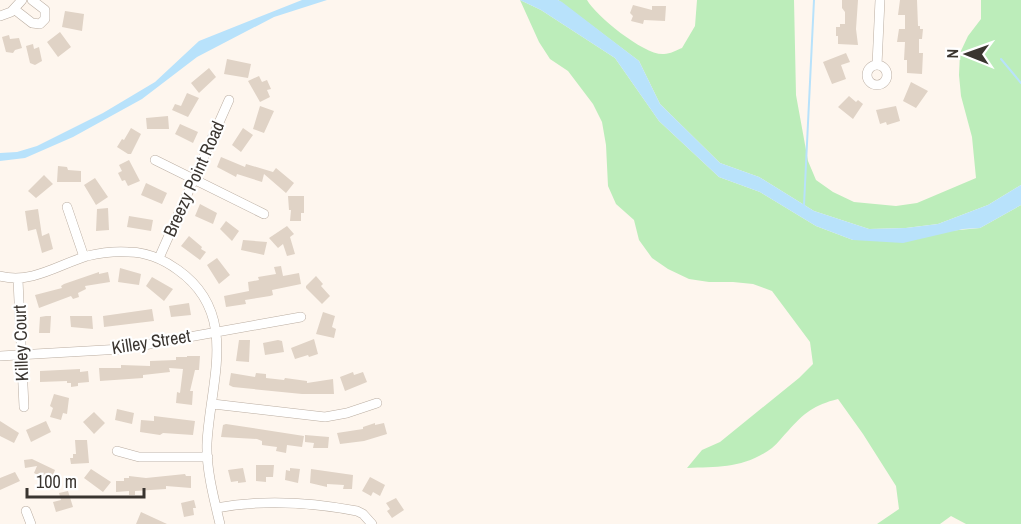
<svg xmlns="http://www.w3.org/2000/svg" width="1021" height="524" font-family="'Archivo Narrow',sans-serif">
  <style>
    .green { fill: #bcedba }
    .water { fill: #b8e2fb }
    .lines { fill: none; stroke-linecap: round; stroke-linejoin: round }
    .stream { stroke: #b8e2fb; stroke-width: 2 }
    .building { fill: #e0d3c6 }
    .minor-casing { stroke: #baada1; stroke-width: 10 }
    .minor { stroke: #fff; stroke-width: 9 }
    .labels { text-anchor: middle; stroke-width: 4.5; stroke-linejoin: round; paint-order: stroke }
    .street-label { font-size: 18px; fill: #3a3530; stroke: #fff }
  </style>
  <rect width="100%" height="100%" fill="#fef6ee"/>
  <path class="green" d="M520,0L541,10L615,58L659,121L719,177L760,192L816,226L853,240L980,228L1021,205V524H966L951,516L940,524H877L899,509L896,486L863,434L838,399C814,405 804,413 788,431C783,436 778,443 772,448C745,468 719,467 687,468L702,450L720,442L799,378L813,364L810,342L772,291L753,284L733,282H709L689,279L668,269L652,258L639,240L634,220L616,204L608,186L606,145L602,122L593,104L568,71L550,59L539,42Z
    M558,0H587C596,16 645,56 664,54C670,54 677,50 682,48L695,26L697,0H794L796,95L808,161L816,180L833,192L854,202L896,206L917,203L976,178L972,137L961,96L959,75L960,53L968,36L981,19V0H1021V185L988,205L938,224L906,228L869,229L814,211L759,177L720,163L660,104L639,61Z"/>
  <path class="water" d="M302,0H327L274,17L197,57L142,99L73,137L25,158L0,161V153L17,152L37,146L103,113L155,82L199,41Z
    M520,0H558L562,2L639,61L660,104L720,163L759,177L814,211L869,229L906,228L938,224L988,205L1021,185V205L980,228L963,229L903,243L853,240L816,226L760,192L719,177L659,121L615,58L541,10Z"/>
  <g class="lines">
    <path class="stream" d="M1001,59L1021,83
      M804,205L814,0"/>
  </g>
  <path class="building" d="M842,0H858L856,29L858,45L838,44V36H836V27H840V24H845V12L842,8Z
    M900,0H917L918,26H920V29H923L922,39H919V53H923L922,74L907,73V60H904L905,42H897L899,29H905V15H898Z
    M633,5L652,10V6H666L665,21L644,20L643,24L631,21L633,16L630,13Z
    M65,11L84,14L82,31L62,27Z
    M60,32L71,47L58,57L47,42Z
    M9,35L10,39L19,38L22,48L15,50L13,53L6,52L2,37Z
    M33,44L34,49L39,47L42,61L35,65L30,63L26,46Z
    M846,53L850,62L841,65L846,79L832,84L823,62Z
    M227,59L251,64L248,78L224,74Z
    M209,68L216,77L199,93L191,83Z
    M259,76L262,82L267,80L271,89L267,90L270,97L260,102L248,81Z
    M911,82L928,91L916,108L903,101Z
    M187,93L199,98L188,117L172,110L175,104L181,106Z
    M849,96L856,102L858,100L863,104L853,119L838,107Z
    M260,106L274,111L264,133L253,129Z
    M896,106L900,121L887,125L886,122L880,124L876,110Z
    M168,116L169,129H147L146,118Z
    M180,124L198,132L193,143L175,134Z
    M131,128L141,134L131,154H128L117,147L122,139L124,140Z
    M243,128L253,135L241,152L232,145Z
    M221,157L245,167L246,164L273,172L276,168L294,183L286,193L264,174L262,182L237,174L236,177L217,167Z
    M129,160L140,181L128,186L125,180L122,181L118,173L122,171L119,165Z
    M58,166L67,167L68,170L81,171V182H57Z
    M44,175L53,184L36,198L28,191Z
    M95,178L108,197L96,205L84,185Z
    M146,183L167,193L162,204L141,195Z
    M288,196H304V213H301V221H290L291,210H289Z
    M200,204L217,213L213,224L195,216Z
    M108,208L109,230L96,231L97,209Z
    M38,209L42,236L49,233L53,249L42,253L36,229L28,231L25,211Z
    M129,216L153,220L151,231L127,227Z
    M226,221L239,231L232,241L220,229Z
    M287,226L294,234L290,237L295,254L287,256L283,244L278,248L269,238Z
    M189,236L202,247L201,249L206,252L200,260L181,246Z
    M243,240L267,242L264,255L241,250Z
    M217,258L230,275L219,284L207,265Z
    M281,266L283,276L299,273L301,284L272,290L273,295L270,296L245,300L246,304L226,307L224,296L249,291L248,282L259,280L258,277L276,274L274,267Z
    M120,268L141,274L139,285L118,282Z
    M99,272V274L108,272L110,282L85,286L86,289L78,293L79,297L73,299L71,296L39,308L35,295L62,288L61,286L64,284Z
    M316,276L323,284L321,286L330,296L322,304L306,288V286Z
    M152,277L173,289L164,301L146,286Z
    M189,303L191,315L171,317L169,306Z
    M152,309L154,321L104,327L103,316Z
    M323,312L335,316L332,327L336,329L334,338L316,334Z
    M46,316H51L50,333H39L40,317Z
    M70,316H92L93,329L71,327Z
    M314,339L318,354L309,357L308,355L295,359L291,348Z
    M239,340H250L249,362L236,361Z
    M278,340L282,341L284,352L265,355L263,343Z
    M187,356H200L199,370H195L190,391H193L192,405L176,403L177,392L180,393L183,369L169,368L170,372L143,375V378L100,381L99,368H121V365L150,366V361L176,360V357H187Z
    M80,369V372L88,371L89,382L78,383V386L71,387V383H67V381L40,382V371Z
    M353,372L354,375L363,372L367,382L345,391L340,377Z
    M231,373L255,377L256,373L266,374V378L284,380L285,378L307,381V383L333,379L334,394H302L233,387L229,385Z
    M54,394L69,398L67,414L63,413L61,420L50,417L53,408L50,406Z
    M117,409L134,413L132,424L115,420Z
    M94,412L105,423L94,434L83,422Z
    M154,416L195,421L193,435L163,433L160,435L140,432L141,420L154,421Z
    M0,421L19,433L14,443L0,436Z
    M46,421L51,432L31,442L26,430Z
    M375,423V425L384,423L387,434L364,441L340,444L337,433L363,429V427Z
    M226,424L304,436L302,447L287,445L286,453L276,451L277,447L262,445V441L257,439L221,437L223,425Z
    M305,435L329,437L328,448H313L314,443L305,442Z
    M75,440H87L89,463L71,464L70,458H73V454H76Z
    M32,459L55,470L48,488L40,485L44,478L34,473L37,466L25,468L24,460Z
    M256,465H274L273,477H266V482L256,481Z
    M243,468L246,482L238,483V481L231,482L228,470Z
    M290,468L300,469L298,483L285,480L286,470L290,471Z
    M91,469L111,482L103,492L84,478Z
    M311,469L353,475L352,489H343L344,485L327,484V487L310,483Z
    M15,472L20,481L0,490V478Z
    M185,474L186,476H191V488L166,486V489L135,491V495H129V491L116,492V481H124V478H129V476L146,478Z
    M370,477L385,485L380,496L373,492L371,496L362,491Z
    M68,491L73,507L56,512L53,502L61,500L59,493Z
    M396,498L404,510L392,518L387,511L390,509L386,503Z
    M194,500L196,508H193L194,515L184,517L181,503Z
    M141,512L167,524H136Z"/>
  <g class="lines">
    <g class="minor-casing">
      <path id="minor" d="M14,9L32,23L40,24L45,19V10L32,0
        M0,16L11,12L22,0
        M877,65L880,0
        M867 75a10 10 0 1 1 20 0a10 10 0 1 1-20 0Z
        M155,160L264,214
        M67,207L84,257
        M159,258L229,100
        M0,276C32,284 58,265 87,256C100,253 114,251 128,252C147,252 163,259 178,270C240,314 210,382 207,443C206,469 214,499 220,524
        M18,280L24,407
        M0,356L122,349L301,317
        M213,404L325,417L347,413L377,403
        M117,451L139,457H208
        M216,508C263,499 310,502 357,511L363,514L372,524
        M26,511L31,524"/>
    </g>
    <use href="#minor" class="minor"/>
  </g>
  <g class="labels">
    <g class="street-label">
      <text transform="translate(194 179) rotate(-66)" y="6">Breezy Point Road</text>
      <text transform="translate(151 342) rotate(-9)" y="6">Killey Street</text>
      <text transform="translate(21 343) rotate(-92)" y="6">Killey Court</text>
    </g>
  </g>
  <g transform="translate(967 54) rotate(271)" stroke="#ffffff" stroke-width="4.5" paint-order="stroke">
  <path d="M0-4.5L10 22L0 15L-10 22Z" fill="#3a3530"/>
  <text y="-9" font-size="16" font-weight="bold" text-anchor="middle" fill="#3a3530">N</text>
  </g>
  <path d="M27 488v9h117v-9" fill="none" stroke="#3a3530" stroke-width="3"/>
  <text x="36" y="488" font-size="18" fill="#3a3530" stroke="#ffffff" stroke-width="4.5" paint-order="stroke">100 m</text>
</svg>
